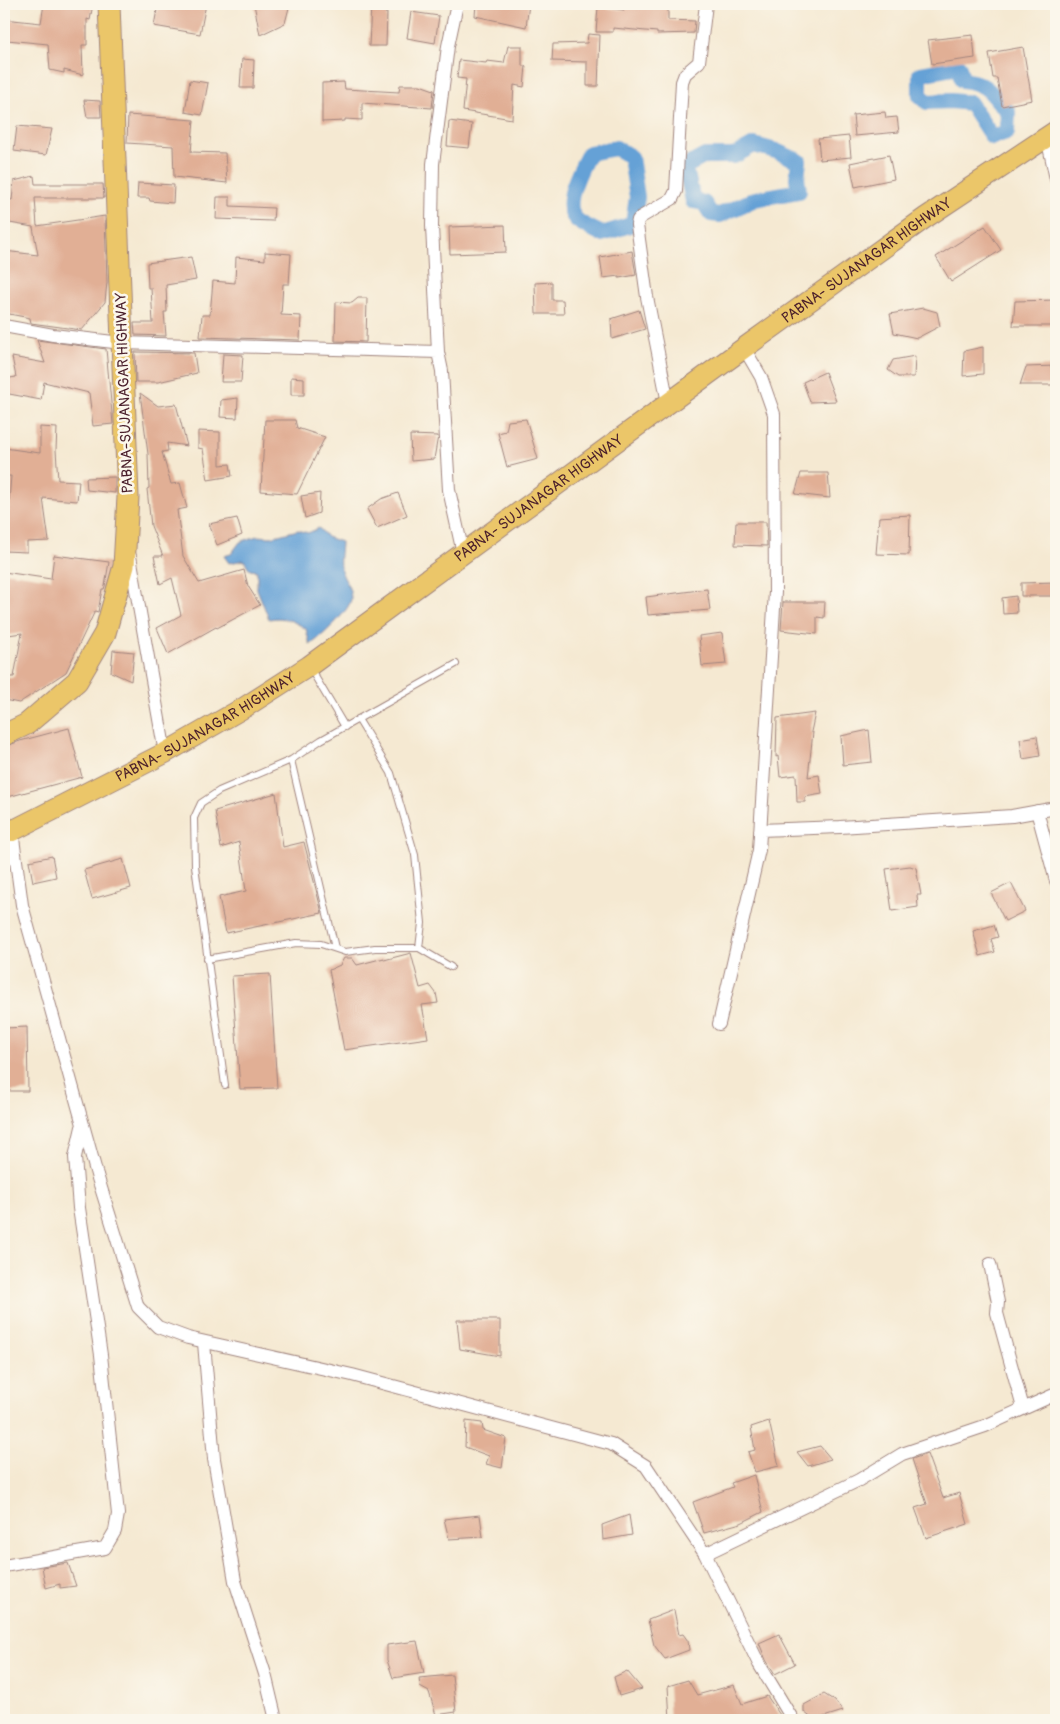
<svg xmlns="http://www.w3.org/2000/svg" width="1060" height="1724" font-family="Pangolin,sans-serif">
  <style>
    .water { fill: #65a1d6; stroke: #586080 }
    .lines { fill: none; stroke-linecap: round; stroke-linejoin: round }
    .canal { stroke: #65a1d6; stroke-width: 16 }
    .building { fill: #e1af95 }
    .service-casing { stroke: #a0847e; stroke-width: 8 }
    .minor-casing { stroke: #a0847e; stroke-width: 14 }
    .primary-casing { stroke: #a0847e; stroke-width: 22 }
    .trunk-casing { stroke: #a0847e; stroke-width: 23 }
    .service { stroke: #fff; stroke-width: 6 }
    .minor { stroke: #fff; stroke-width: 12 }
    .primary { stroke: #ebc669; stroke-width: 20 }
    .trunk { stroke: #ebc669; stroke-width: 21 }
    .labels { text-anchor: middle; stroke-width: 5; stroke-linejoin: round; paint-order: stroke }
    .street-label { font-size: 15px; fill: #4a1f2b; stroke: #fbf7ec }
  </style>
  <rect width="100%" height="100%" fill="#fbf7ec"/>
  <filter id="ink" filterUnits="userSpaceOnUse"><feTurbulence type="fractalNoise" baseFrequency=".02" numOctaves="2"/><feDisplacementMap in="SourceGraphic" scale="10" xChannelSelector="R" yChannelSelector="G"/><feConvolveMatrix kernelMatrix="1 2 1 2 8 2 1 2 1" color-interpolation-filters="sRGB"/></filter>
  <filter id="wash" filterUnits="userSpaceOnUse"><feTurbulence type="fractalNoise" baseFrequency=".0096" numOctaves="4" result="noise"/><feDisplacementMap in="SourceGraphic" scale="20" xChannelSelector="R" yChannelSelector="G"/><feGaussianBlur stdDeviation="1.12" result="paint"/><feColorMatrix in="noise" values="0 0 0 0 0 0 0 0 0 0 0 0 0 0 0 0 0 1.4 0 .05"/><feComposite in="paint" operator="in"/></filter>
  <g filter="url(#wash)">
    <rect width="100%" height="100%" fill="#f5e9d2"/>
    <path class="water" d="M319,528L327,537L341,542C341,550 338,562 341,570C344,580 351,587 351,599C350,611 320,638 310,645L306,629C294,621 284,616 269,619L257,589V571L250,570L244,560L229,563L224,556L231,554L240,542L257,536L271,537L298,530L308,533Z"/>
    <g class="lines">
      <path class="canal" d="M959,67L962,80C990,83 991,95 1008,112L1007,132L992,137L970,103L951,101L927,102L920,96V74Z
        M754,145L776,151L799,161L797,178L799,191L755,199L720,215L711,214L704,203L693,201L688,178L681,169L705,156H734Z
        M616,148L631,157L637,197L633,224L602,234C595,230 579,224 575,218C562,203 581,168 589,153Z"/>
    </g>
    <g id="blocks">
      <path class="building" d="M44,4H93L90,20L87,19V45H82L83,75L64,70V73L50,70L48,44L7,40L4,19L41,23Z
        M158,4H206L200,34L154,26Z
        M254,4H290L285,23L260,35Z
        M371,4H385V13H387L386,46H369Z
        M476,4H529L526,27L475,16Z
        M625,4L668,7V20L695,21L694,33L657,34V32L613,28V32H596L598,7L624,10Z
        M411,12L439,16L435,43L407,38Z
        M588,34L600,35L598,86H587V62L552,61L553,44L587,43Z
        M973,35L975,58L932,64L928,40Z
        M508,46H522V66H526L524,87L514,85L512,119L463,111L466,79L457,78L459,60L486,63L487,61L504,63Z
        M1023,47L1032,100L1002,106L997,78H993L989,53Z
        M242,59L254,60L253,88H240Z
        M190,80L208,83L202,115L185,112Z
        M344,82L345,89L399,92L400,85H420L434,90L432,108L362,103V120L345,119V121L322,122V83Z
        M84,100L100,101L101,117H87Z
        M885,112L886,118L897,117L899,132L855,136L853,115Z
        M128,115L194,120L191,152L225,153L227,183L174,177L173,146L127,143Z
        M449,121L472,124L469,148L447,146Z
        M17,126L52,129L46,155L14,151Z
        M849,136L851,157L820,160L818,139Z
        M889,155L894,179L855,187L850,163Z
        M34,176L35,184H103L104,198H35L37,226L105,216L107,282L105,302L82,330L31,323L30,318L4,313V251L38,255L33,227L4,222V199L12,200L14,181Z
        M138,183L174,185L173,203L150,201L149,198H137Z
        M217,197H230V206L274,208L273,221L216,219Z
        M505,225L506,252L450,254L449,227Z
        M985,226L1001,250L951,282L936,257Z
        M632,251L636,275L619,278V276L603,278L600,257Z
        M265,252L291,254L289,284H283L281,315L301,316L300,340L200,337L202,315H210L213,281L235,283L236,257L265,260Z
        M191,257L196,280L166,285L167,312H164L166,336L135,335L134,323H153L151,288H148L147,263Z
        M552,282V300H563L564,314H536L535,283Z
        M358,298H367L366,342L335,341L336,302L352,303Z
        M1056,300V326H1013L1015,301Z
        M923,308L937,312L940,326L917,338L894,333L890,314Z
        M639,310L645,329L612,339L611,319Z
        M37,340L106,349L113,424L93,426L89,393L44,382L41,400L4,393V379L16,377L12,357L45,363Z
        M983,347V374L963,376L964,351Z
        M135,352L194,353L197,373L158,382H136Z
        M223,354L243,355L241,382H221Z
        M915,356L914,377H898L888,370L893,360Z
        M1056,366V385H1020L1026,367Z
        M825,372L836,401L810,402L803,382Z
        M291,377L304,378V395H291Z
        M140,393L158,406L176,404L187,446L167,443L168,451L162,452L171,484L180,483L187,508L177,510L183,556L199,583L244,570L248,586L260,605L217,628L216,627L168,654L157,628L181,615L172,578L160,584L154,556H163L151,526L147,489L149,488L148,454Z
        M238,398L237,418L220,417L221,400Z
        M526,419L538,459L507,467L498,433L506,431L508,421Z
        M265,420H295L297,428L325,437L297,494L261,491Z
        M40,427L57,428L56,450L58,480L79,481L77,501L43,498L49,541L27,542V552L4,551V514H8L11,476H4V448L40,453Z
        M198,431L220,432V465L230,464L232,476L208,480L203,449L198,448Z
        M410,435L438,436L434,459L411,461Z
        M801,473H828L830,498L795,494Z
        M115,477V493L87,490L86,478Z
        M320,493L319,513L305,518L301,496Z
        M398,493L407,515L377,528L367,509L381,499Z
        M910,515L909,555L876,554L879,517Z
        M237,518L242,535L217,545L209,524Z
        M736,522H766L767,546L735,545Z
        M54,555L109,562L105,586L104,589H102L98,612L95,611L66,672L19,703L4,700V677H14L22,633L8,635L7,599H4V572L51,579Z
        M1056,582V596H1021V583Z
        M707,589L710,610L648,615L646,597Z
        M1016,596L1017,613L1003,614L1002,598Z
        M783,602H825L824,618L817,617V634L781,630Z
        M722,633L726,664L702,666L699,636Z
        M113,650L134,652L131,681L111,672Z
        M815,713L811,732H813L808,777L819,775L822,794L805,797V802H797L796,775L780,777L778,756L776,757L777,718Z
        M69,728L82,777L4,798V747L20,741Z
        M869,730L872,762L843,765L841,736Z
        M1037,736L1040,756L1023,759L1020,739Z
        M276,793L283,847L304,842L322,913L226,933L219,897L246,891L239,842L221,848L215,811Z
        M52,856L56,877L33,882L29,861Z
        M123,859L131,888L92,899L84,870Z
        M910,866L916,868L921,895H917L918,907L892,911L886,869Z
        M1011,883L1025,911L1005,921L991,893Z
        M994,925L998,937L991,939L995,952L980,956L973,931Z
        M411,953L420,988L430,985L436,993L438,1003L422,1005L428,1038L344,1050L329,970L340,965L344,958H352L357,965L384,958V960Z
        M270,974L277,1088L240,1089L232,976Z
        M27,1027L28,1091H4V1028Z
        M457,1320H500V1356L460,1349Z
        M466,1421L482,1423L483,1430L506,1438L502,1468L486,1464L489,1456L465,1447Z
        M769,1421L779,1466L755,1472L748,1452L755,1450L751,1427Z
        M820,1446L831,1459L808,1466L797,1452Z
        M927,1454L943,1498L959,1493L968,1524L926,1538L915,1508L927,1504L912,1459Z
        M754,1475L763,1512L741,1523L704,1533L693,1502L733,1487L731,1483Z
        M480,1515L483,1537L449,1539L444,1519Z
        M629,1515L632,1535L603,1540L602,1525Z
        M68,1563L76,1586L60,1588V1584L46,1588L42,1567Z
        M674,1610L679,1635L683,1634L688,1641L689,1650L665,1659L654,1645L648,1620Z
        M779,1634L795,1664L775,1674L766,1660L759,1643Z
        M417,1641L424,1673L393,1678L387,1660V1645Z
        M627,1671L642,1689L619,1696L614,1677Z
        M452,1675L456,1712L436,1715L429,1692L420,1687L419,1678Z
        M688,1680L697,1695L734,1685L742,1704L767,1696L780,1715L766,1720H670L668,1686Z
        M824,1694L835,1701L843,1711L814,1720L804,1712V1705Z"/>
    </g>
  </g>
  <g filter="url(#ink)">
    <use href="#blocks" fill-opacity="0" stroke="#a0847e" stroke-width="1"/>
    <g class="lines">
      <g class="service-casing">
        <path id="service" d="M310,668L345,727
          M358,719L391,773L415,855L422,923L419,948L451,967
          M291,760L335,948
          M207,959L296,943L321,944L345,952L375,948H419
          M225,1085L195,866L194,818L201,803L219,791L291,760L321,740L456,664"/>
      </g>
      <g class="minor-casing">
        <path id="minor" d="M1047,137L1056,179
          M4,326L53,335L122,343L438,352L432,226L433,164L448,46L457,4
          M438,352L442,371L449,490L463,553
          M668,403L647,297L637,225L638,220L641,217L672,199L676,191L682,82L685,74L699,62L706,4
          M130,556L165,753
          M1037,811L1056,881
          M760,830L840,827L1012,816L1056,808
          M12,831L22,905L97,1175L138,1307L158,1327L188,1338L352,1375L611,1444L646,1466L705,1554L759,1664L793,1720
          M719,1024L759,850L775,592L774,414L761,377L744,348
          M990,1264L998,1302L997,1313L1023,1408
          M204,1343L214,1459L235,1581L265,1674L276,1720
          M705,1554L859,1480L902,1454L985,1426L1056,1394
          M4,1566L105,1548L115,1531L118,1514L101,1355L79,1208L75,1157L82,1127"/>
      </g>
      <g class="primary-casing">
        <g id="primary">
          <path id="s1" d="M4,826L12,831L165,753L245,707L309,666L744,348L925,218L1056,131"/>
        </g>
      </g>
      <g class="trunk-casing">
        <path id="trunk" d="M4,735L27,724L77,681L105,633L124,566L128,497L109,4"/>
      </g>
      <use href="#service" class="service"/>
      <use href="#minor" class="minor"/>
      <use href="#primary" class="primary"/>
      <use href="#trunk" class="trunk"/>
    </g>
  </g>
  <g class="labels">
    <g class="street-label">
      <text dy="5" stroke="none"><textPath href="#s1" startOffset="1039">PABNA- SUJANAGAR HIGHWAY</textPath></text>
      <text transform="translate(124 393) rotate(-92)" y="5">PABNA-SUJANAGAR HIGHWAY</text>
      <text dy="5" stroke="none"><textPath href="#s1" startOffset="634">PABNA- SUJANAGAR HIGHWAY</textPath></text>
      <text dy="5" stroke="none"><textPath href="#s1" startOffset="229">PABNA- SUJANAGAR HIGHWAY</textPath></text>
    </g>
  </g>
  <rect width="1060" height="1724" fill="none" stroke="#fbf7ec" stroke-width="20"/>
</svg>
